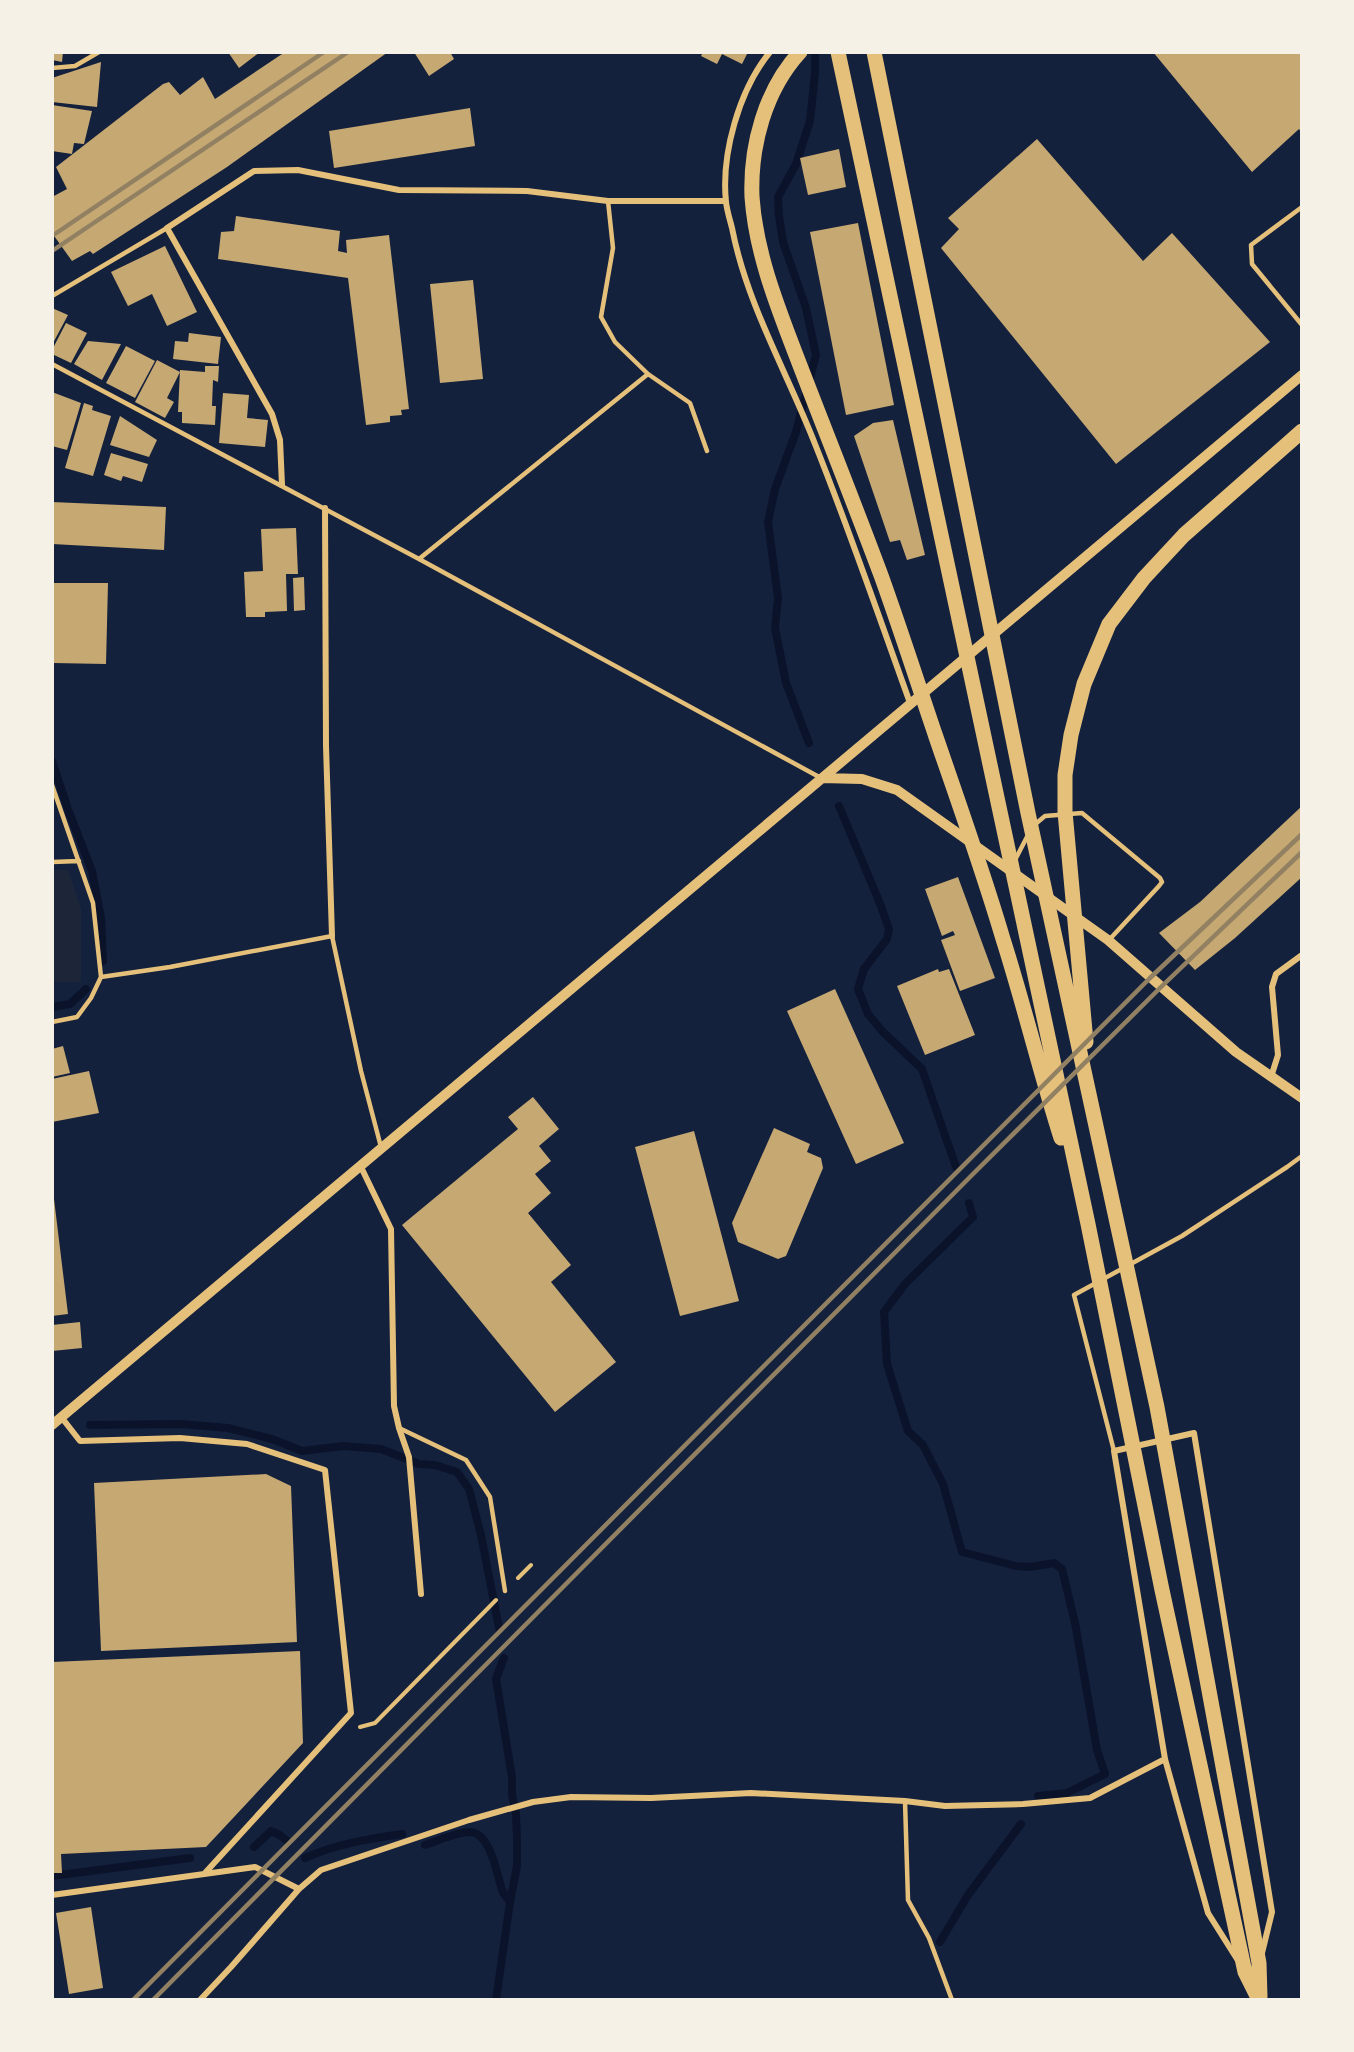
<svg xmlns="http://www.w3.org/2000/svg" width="1354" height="2052" font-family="Raleway,sans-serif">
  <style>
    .green { fill: #1d2539 }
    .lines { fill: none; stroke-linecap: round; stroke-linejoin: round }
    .stream { stroke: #0b132b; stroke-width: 8 }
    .building { fill: #c6a872 }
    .path { stroke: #e5c07b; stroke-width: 4 }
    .service { stroke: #e5c07b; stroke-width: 4.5 }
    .minor { stroke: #e5c07b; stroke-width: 6 }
    .tertiary { stroke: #e5c07b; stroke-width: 10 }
    .primary { stroke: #e5c07b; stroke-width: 15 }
    .rail { stroke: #918062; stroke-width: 4.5 }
  </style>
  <rect width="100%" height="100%" fill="#14213d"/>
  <path class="green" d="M53,870H68L81,908V982H53Z"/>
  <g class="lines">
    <path class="stream" d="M809,743L786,683L775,628L778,598L768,522L775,489L796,432L816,355L806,308L783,242L779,216L778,197L796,164L810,121L815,73V52
      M52,761L69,812L92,871L101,918L103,961
      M839,806L879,901L889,929L887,939L864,969L858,989L868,1014L882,1031L922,1069L956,1167
      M52,1007L70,1004L86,989
      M969,1203L973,1217L905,1284L884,1312L887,1364L908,1431L923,1445L943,1484L962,1552L1016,1566L1030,1567L1054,1563L1062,1569L1075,1623L1097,1750L1105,1774L1067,1793L1038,1796
      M90,1425L182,1424L228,1428L272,1439L302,1451L343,1446L381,1449L419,1464L435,1465L457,1472L469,1489L481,1535L499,1628
      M504,1658L496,1679L512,1777V1795L516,1814L517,1837V1866L510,1902
      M425,1845C438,1841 456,1832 470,1832C491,1833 497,1875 502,1890C504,1895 507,1898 510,1902L496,2000
      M254,1847L271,1831L280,1835L286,1840
      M305,1858C336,1844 368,1839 402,1834
      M52,1876L190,1858
      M940,1942L968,1895L1021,1824"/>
  </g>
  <path class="building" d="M52,52H63L62,62L52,60Z
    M228,52H260L239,68Z
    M285,52H388L227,167L93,254L90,251L72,261L52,233V197L67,189L56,167L163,84L169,82L180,95L203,77L215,99Z
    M414,52H450L454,59L429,76Z
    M703,52H748L742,64L722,54L717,64L701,56Z
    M1153,52H1302V133L1299,129L1252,172Z
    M101,62L97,107L52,102V78Z
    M52,105L92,111L84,144L74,143L72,154L52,151Z
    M470,108L475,146L334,168L329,131Z
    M1037,139L1143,261L1172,233L1270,342L1116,464L941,248L959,229L948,218Z
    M839,149L846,187L808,195L800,158Z
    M236,216L340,231L338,251L347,253L346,240L389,235L409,409L401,410L402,415L390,416V422L366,425L348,278L218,259L221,232L234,231Z
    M858,223L894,405L846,415L810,232Z
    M165,246L197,312L167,326L152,294L128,306L111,272Z
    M473,280L483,379L440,383L430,284Z
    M52,308L68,315L52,345Z
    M66,323L87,333L71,363L52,354V350Z
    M189,333L221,337L218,364L173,359L175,341L188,342Z
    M88,341L121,344L102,380L74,364Z
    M126,346L155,361L135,398L106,383Z
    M157,360L180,372L167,398L174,402L165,418L135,402Z
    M205,366H219L218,382L213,380L212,406H216L215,425L182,423V412H178L180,370L205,372Z
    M52,392L81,403L67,450L52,446Z
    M223,393L249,395L247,418L268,420L265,447L219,443Z
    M84,403L93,406L92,410L111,416L93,476L65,468Z
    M120,416L157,440L149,457L110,445Z
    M893,420L925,555L907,560L900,540L890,542L854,436L873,423Z
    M111,453L148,464L142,482L123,476L121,481L104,475Z
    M52,502L166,507L164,550L52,544Z
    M296,528L298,574H286L287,611L265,612V617H246L244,572L263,571L261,529Z
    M304,577L305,610L294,611L293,578Z
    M54,583H108L106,664L53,663Z
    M1302,806V877L1235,938L1195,970L1159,933L1200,902Z
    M958,877L995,978L960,991L941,940L955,935L953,931L942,936L925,889Z
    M938,969L939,972L949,969L975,1035L925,1055L897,986Z
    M835,989L904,1143L856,1164L787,1011Z
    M63,1046L70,1073L52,1077V1049Z
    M89,1071L99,1113L52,1122V1079Z
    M533,1097L559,1129L539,1146L551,1161L535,1174L551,1193L528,1213L571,1265L551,1282L616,1362L555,1412L402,1225L518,1129L508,1117Z
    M774,1128L810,1144L807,1152L821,1158L823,1168L786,1256L778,1259L738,1242L732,1223Z
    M694,1131L739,1301L680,1316L635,1147Z
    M52,1199H54L68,1314L52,1316Z
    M80,1322L82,1348L52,1351V1325Z
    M266,1474L291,1486L297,1642L101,1651L94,1483Z
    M300,1651L303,1743L206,1847L61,1854L62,1873H52V1662Z
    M91,1907L103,1988L69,1994L56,1913Z"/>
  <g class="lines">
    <path class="path" d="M518,1578L531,1565
      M360,1727L375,1723L496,1600"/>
    <path class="service" d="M52,68L75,66L99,52
      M608,201L613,248L601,317L615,342L648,374L690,403L707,451
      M1302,207L1251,245L1252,264L1302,325
      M52,296L167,228
      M52,364L419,559L821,778
      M419,559L648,374
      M52,785L93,903L101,977
      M1033,826L1045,816L1082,813L1160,878L1162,882L1159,886L1109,940
      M1015,860L1029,833
      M52,862L79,861
      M52,1022L77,1017L91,998L101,977L170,967L332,936L361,1071L381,1147
      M399,1428L466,1460L490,1497L505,1591
      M1114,1451L1074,1295L1182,1236L1287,1167L1302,1156
      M905,1801L908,1900L929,1938L952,2000"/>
    <path class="minor" d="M770,52C739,90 721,154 726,202C727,211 730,220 732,228C747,305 787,372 815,444C849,529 879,617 910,703
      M282,485L280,440L272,414L167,228L254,171L298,170L399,190L527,191L608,201H726
      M325,508L326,746L332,936
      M1271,1077L1278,1055L1272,987L1276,974L1302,955
      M360,1165L391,1229L394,1406L399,1428L409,1457L421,1594
      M62,1418L80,1441L180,1438L247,1444L325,1470L351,1713L205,1873
      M52,1895L255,1867L299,1889
      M1237,1959L1208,1913L1165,1759L1114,1451L1194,1433L1272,1912L1262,1953
      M200,2000L231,1967L299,1889L321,1870L469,1820L533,1802L571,1797L651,1798L751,1793L905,1801L945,1806L1023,1804L1090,1798L1165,1759"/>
    <path class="tertiary" d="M822,778L862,779L897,790L1108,940L1236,1052L1302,1098
      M52,1425L1302,375"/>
    <path class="primary" d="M800,52C765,90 750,146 752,197C756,256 780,313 801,368C828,438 856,508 882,578C901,631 918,684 936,737C959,804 983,871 1003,939C1024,1005 1040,1072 1061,1138
      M838,52L1088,1224L1162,1590L1245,1972L1259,2000
      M874,52L1028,813L1157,1407L1259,1963L1260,1997
      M1086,1042L1065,812V775L1071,735L1084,684L1109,624L1144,578L1184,535L1302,431"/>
    <path class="rail" d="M52,236L324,52
      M52,251L348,52
      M133,2000L1150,978L1302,834
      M153,2000L971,1176L1161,987L1302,852"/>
  </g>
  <rect width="1354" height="2052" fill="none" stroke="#f6f1e7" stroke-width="108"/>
</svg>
